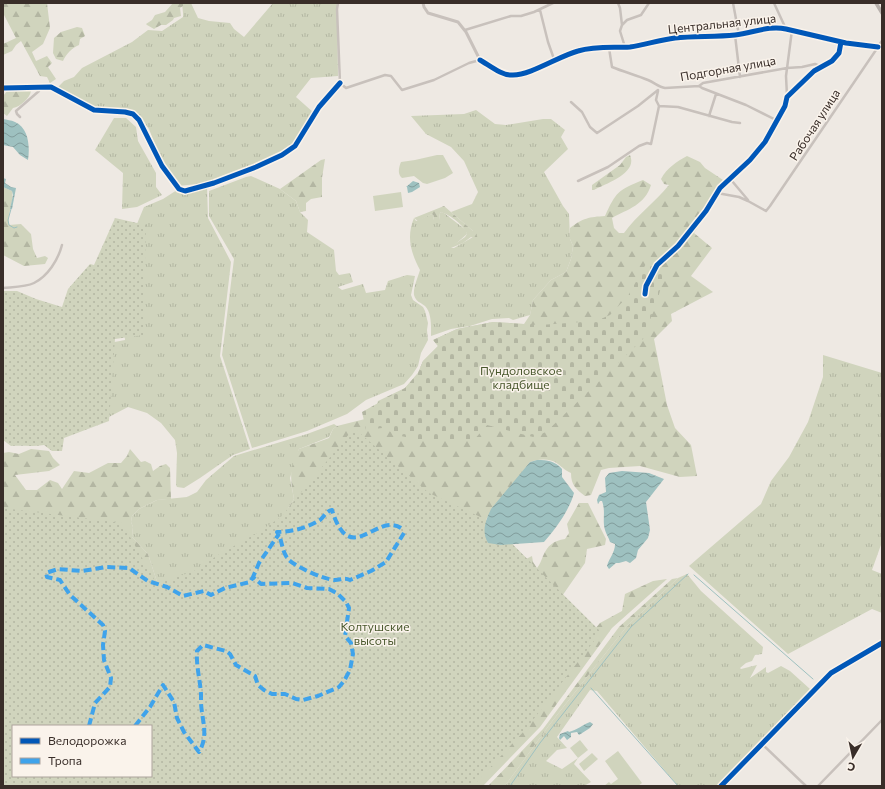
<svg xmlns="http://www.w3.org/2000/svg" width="885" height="789" font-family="Commissioner,sans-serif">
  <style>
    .grass { fill: url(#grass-tufts) }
    .forest { fill: url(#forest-firs) }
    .cemetery { fill: url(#cemetery-stones) }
    .park { fill: url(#park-dots); fill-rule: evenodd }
    .pitch { fill: #d0d4bd }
    .water { fill: url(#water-waves) }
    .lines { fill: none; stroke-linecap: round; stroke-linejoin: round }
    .stream { stroke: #9ec1c0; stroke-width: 1 }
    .minor { stroke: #c8c1bc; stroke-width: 2.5 }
    .tertiary { stroke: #c8c1bc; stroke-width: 3 }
    .secondary { stroke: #b8b1ac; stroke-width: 3.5 }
    .quiet { stroke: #3fa3eb; stroke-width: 4; stroke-dasharray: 8 4; stroke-linecap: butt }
    .cycleway-casing { stroke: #faf3eb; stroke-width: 8 }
    .cycleway { stroke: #0057b8; stroke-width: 5 }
    .labels { text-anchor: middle; stroke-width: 3; stroke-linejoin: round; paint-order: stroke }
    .street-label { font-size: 12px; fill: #392e29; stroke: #faf3eb }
    .park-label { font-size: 12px; fill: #49582d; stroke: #faf3eb }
  </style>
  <defs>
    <pattern id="grass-tufts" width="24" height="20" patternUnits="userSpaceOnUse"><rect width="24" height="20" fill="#d0d4bd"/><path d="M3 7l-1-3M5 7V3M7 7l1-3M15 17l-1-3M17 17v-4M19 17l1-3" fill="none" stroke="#b3b6a2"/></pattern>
    <pattern id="forest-firs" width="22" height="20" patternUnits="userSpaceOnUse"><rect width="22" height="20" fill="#d0d4bd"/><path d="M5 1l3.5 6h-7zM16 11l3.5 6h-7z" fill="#b3b6a2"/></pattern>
    <pattern id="cemetery-stones" width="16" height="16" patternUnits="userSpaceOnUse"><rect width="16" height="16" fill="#d0d4bd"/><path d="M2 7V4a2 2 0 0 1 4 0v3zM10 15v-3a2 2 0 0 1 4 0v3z" fill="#b3b6a2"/></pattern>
    <pattern id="park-dots" width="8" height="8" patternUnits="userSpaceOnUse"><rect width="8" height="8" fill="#d0d4bd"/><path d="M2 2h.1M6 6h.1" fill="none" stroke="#b3b6a2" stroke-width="1.8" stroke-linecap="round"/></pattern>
    <pattern id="water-waves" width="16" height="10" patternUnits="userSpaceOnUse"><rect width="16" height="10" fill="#9ec1c0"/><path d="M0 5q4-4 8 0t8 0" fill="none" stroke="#829d9c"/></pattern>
  </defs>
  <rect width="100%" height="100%" fill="#eee9e3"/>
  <path class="grass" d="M182,3H191L198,18L209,21L230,23L234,29L244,37L273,3H337L338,76L311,78L296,97L314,113L306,127L294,144L269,160L207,183L178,186L159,155L149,129L138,114L126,108H94L58,87L64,81L74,77L82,68L132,42L148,30L162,31L183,17V13Z
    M476,110L495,124L506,125L543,119H551L565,130L561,137L568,149L544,172L563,206L569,214L570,239L573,246L571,259L566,272L551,280L533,300L530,315L513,320L509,318L492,319L470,326L451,329L431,336C431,327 432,313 425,306C420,302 416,302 414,295C413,288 418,277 420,270C411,253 406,237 414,218L416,221L432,214L434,216L433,220H439L440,213L441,212L444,213L466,230L467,234L451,248H454L473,237V231L451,212L472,204L478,192L464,161L451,147L426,134L411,116L464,114Z
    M114,118H126L136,127L138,141L156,173V187L162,195L137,207L122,209L123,173L95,150Z
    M251,176L280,189L296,201L300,212L308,220L307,232L334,250L336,271L339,275L350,273L353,282L338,287L342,290L363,284L366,293L385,290L388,281L407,275L415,276L411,295L413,300L423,307L425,311L428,323L427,330L428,340L421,353L418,366L412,375L404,384L366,400L347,414L307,431L252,448L222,355L234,259L209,216V191L246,177Z
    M207,186L208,218L231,262L220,356L250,449L233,455L200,478L184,488L177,487L176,485L177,453L175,440L161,423L147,413L128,407L107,418L62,352L125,340L121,297L134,231L144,207L163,199L177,190L187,191Z
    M823,355L882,373V542L872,570L882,574V613L872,609L788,654L689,566L761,504L771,481L789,457L808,422L823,377Z
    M334,424L337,426L333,429L329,437L299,449L290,478L294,499L279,523L200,572L159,588L148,554L132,537L133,527L131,522L132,516L139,509L157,500L187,497L197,492L206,480L234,456L307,434Z
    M687,574L701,591L763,647L762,654L755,655L752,661L746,663L740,668L741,669L757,665L750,678L766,667V672L768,673L781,666L790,671L810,689L717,786H678L597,691L590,690L557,737L567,748L557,750L546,761L562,769L578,758L574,764L591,782L584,786H505L550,724L627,626L678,578Z"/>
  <path class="forest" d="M3,3H47L50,28L43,44L32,52L36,61L47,56L52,63L48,67L56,79L50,83L47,77L40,76L21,41L16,45L12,51L3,55V44L16,38L4,15H3Z
    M173,3H183V6L180,8L181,16L174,18L173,20L166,25H161L154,29L147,25L146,24L152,20L155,15L165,12Z
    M77,27L82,28L85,36L80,39L79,45C72,48 66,54 63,61L56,59L53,53L54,38L61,32Z
    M28,89L31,91C30,98 20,107 13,108L7,116L3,113V96L8,90Z
    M630,155C638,173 607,183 594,190H592V185L620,165L626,157Z
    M687,156L700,162L705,168L723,180L706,209L705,217L694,233L712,248L691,276L713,292L671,314L672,321L654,339L667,405L675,428L691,445L697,476L680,477L640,466L609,468L601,470L591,495L585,496C576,489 571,485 571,473C565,470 563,468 558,464C550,458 538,459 530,462L487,518L476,542L524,560L532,556L533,562L537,568C540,564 541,561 543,556C548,545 553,541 565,539L569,533L567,524L579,503H588L606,539L605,545L587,549L585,563L553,609L584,642L600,623L622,611L625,594L653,581L667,579L612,628L540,727L483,786H71L151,776V726L3,660V453L9,452L19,454L31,449L49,451L53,458L60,465L49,471L15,475L26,490H37L50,480L58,483L62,489L74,471L89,473L108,463H121L127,456L130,449L141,462L145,461L151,464L153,471L160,466L166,464L170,468L171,499L157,500L139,509L132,516L131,522L133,527L132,537L148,554L159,588L200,572L279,523L294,499C290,478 289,469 299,449L329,438L333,429L337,426L373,417L378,401L405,388L418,373L423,361L438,346L433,340L457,329L493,322L524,324L530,315L533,300L551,280L566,272L571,259L573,246L570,239V228C583,218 589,217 605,216C616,192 618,190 643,180L651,185C645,205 628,209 612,218L614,228L619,233H624C637,215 655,202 669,185L664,184L661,179C667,168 676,162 687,156Z
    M325,159L322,178V197L311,199L306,203V211L300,212L296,201L280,189L321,160Z
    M3,187L12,191C14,202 7,214 9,225L21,224L31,234L33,249L37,258L45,256L48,258L45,264L24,266L3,255Z
    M444,206L473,231L475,229H477L476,233L478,239L471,237L463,243L451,248L452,246L465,237L467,234C464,225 450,215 441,212L440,213L439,220L436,222L433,220L434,216L432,214L418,221L414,218Z
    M678,578L627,626L550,724L505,786H488L543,729L619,627L672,579Z"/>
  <path class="cemetery" d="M647,262L666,268L658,298L643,339L546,432L533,437L487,425L473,441H424L401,436L382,428L366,430L362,412L405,388L418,373L423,361L438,346L433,340L457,329L493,322L540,325L596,321L610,315L628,296Z"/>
  <path class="park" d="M115,218L146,225L143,335L115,339L109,421L64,438L62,451H52L44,445C33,447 22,445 11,446L3,440V291H17L36,299L62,307L68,289L90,264L94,265Z
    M354,428L429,493L489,521L601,632L526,729L473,786H3V508L122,523L157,584L194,571L218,555L257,533L281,517ZM13,726H151V776H13Z"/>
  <path class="pitch" d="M437,155H443L453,173L445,178L427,184L423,183L414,176L402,178C397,174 399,167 401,162L415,160Z
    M401,192L403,207L375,211L373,196Z
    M580,740L588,750L578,758L570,748Z
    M618,751L642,783L638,786H604L609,782L611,784L618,779L605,761Z
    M592,753L598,759L584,771L579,764Z"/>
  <path class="water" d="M3,119C7,120 11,120 15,122C29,128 30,147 28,160L20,155L13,147L3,145Z
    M3,178L6,179L5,183L11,187L16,188L12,209H10L13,195L12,191L3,187Z
    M413,181L419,183L420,187L412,192L408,193L407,187H406Z
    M537,460C548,460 555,461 562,469V477L574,493C570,509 555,530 544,542L501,545L488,543C481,531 486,520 491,509L530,462Z
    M622,471L649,473L664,479L646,502L650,530L648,538L638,550L636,558L630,563L626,561L619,563H616L609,569L607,566C609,558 615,553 615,544L610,542C609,538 606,534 605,530C602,520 606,512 602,501H600L598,504L597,500L599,495L606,492L605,478L609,473Z
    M590,722L593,724L590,728L579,735L577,732L571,733V737L567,740L564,736L560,740L559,738L560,734L568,731L569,732C577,730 582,725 590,722Z"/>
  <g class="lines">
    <path class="stream" d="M11,209L8,220L9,225L14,228L17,227
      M694,575L813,679
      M591,688L678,786
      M510,786L540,743L631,627L688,574"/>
    <path class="minor" d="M338,3L337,9L340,83L346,88L385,75L391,76L402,90L434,80L469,63L480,60
      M618,3L620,8L622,25
      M733,3L739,35
      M774,3L786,29
      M540,10L548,42L554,59
      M465,30L511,16H521L534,12L553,3
      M735,35L740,77
      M625,47L620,31L622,25L627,20L641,15L649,3
      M609,48L612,67C624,72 636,75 648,80C655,83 659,87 665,88L699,86L703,83L787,68L802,67L815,64L822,67
      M699,86L702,88L746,105L776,120
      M3,88L51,87L94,110L125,112L133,114L139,120L162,166L179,189L185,191L214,183L256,167L282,155L295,146L319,107L340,83
      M658,91L656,100L659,106L678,107L732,122L740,123
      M787,96L786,76L792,30
      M571,102L582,112L590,127L597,133L638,106L658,90
      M709,116L716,94
      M20,117L17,114L16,111L39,91L40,87
      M729,179L732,181L748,200
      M578,181L608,167L639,146L647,143L651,144L659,106
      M717,193L739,197L748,201L766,211L770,206L878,47
      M3,288C13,287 26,287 34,283C48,276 58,260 62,245
      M645,294L646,286L657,265L678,246L706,211L720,188L750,160L765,142L785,106L787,97L814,71L832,61L839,53L841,42
      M762,744L806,786
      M721,786L831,673L882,643
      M818,786L882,720"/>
    <path class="tertiary" d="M423,3L424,7L428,13L458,22L466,32L480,60L505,74L512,76L528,72L554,59L585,49L630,47L676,38L711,37L735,35L773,28L786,29L846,43L878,47L882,41"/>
    <path class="secondary" d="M876,3L882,13"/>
    <path class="quiet" d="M401,528C376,512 350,569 332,510C326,511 324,517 320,520C307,528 291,532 277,532C283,540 281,552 289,560C296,567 325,580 335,580C341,580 344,577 350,580L371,571L386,562L404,533
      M89,726L95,703L110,687L111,678L104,660L103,645L105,631L103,625L70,595L60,580L47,577L46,573L58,569L82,571L106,567L129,568L148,581L167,587L183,596L204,591L211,595L225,588L250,582L253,577
      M135,726L150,707L163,685L174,702L177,718L184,732L199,752C209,735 202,721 201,703C201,700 201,697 201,694C200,679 196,666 197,651L203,645L226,651L230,654L236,665L255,676L258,685L264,690L272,694H285L296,699L303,700L318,696L339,687L344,681L350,670L353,654L351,643L345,636L349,608L346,602L338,594L329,589L307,588L292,583L261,584L253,577L259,563L279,534"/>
    <g class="cycleway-casing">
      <path id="cycleway" d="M480,60C489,65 502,76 513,75C531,75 559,56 578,51C595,46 613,48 630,47C645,45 659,40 675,38C695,36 715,37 735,35C753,33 769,25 786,29L846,43L878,47
        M3,88L51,87L94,110L125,112L133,114L139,120L162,166L179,189L185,191L214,183L256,167L282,155L295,146L319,107L340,83
        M645,294L646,286L657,265L678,246L706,211L720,188L750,160L765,142L785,106L787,97L814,71L832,61L839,53L841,42
        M721,786L831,673L882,643"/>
    </g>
    <use href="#cycleway" class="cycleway"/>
  </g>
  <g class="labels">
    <g class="street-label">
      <text transform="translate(722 24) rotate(-6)" y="4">Центральная улица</text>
      <text transform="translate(728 69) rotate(-10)" y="4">Подгорная улица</text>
      <text transform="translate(815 125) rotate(-57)" y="4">Рабочая улица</text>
    </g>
    <g class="park-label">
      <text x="521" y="375">Пундоловское<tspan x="521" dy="14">кладбище</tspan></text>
      <text x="375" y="631">Колтушские<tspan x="375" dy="14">высоты</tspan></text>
    </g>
  </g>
  <rect width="885" height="789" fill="none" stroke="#392e29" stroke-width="8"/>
  <rect x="12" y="725" width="140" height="52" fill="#faf3eb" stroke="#ada49d"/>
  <rect x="20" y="738" width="20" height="6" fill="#0057b8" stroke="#ada49d"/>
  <text x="48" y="745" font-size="12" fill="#392e29">Велодорожка</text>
  <rect x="20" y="758" width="20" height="6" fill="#3fa3eb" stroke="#ada49d"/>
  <text x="48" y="765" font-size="12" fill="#392e29">Тропа</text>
  <g transform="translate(853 757) rotate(189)" stroke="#faf3eb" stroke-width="3" paint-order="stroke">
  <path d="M0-3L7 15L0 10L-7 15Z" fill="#392e29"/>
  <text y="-6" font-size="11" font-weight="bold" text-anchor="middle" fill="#392e29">С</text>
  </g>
</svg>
